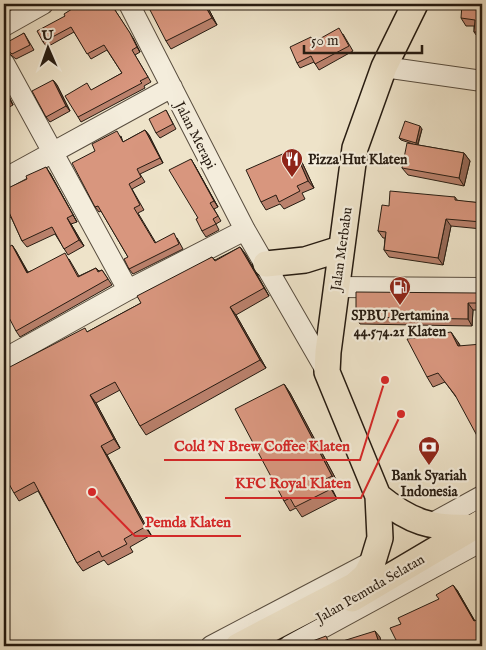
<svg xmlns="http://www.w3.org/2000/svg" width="486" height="650" font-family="'IM FELL English',serif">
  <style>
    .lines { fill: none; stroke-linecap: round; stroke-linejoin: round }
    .minor-casing { stroke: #584d3f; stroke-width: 22 }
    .major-casing { stroke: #261b11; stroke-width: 28 }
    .minor { stroke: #f4eddc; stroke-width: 20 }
    .major { stroke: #eee3c9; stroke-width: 25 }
    .wall { fill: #ba816c; stroke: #261b11 }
    .shaded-wall { fill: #976958; stroke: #261b11 }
    .building { fill: #d8967e; stroke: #261b11 }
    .labels { text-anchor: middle; stroke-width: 4.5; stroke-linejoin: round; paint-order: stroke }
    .street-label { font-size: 14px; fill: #261b11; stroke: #f4eddc }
    .poi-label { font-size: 14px; font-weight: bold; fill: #261b11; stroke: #f4eddc }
    .leader { fill: none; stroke: #d62828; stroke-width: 2 }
    .callout-dot { fill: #d62828; stroke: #f4eddc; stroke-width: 2 }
    .callout-label { font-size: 15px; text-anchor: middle; font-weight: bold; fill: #d62828; stroke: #f4eddc; stroke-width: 4.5; stroke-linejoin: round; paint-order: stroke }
  </style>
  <rect width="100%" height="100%" fill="#eee3c9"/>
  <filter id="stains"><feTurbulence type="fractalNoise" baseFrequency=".004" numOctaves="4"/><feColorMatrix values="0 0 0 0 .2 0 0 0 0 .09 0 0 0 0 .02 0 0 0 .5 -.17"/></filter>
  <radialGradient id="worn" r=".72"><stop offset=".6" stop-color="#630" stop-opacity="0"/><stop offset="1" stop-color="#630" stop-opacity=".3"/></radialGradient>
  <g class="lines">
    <g class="minor-casing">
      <path id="minor" d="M129,4L245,230L327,372
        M4,26L43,4
        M4,63L128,290
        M384,67L482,81
        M4,179L172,87
        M336,287L482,288
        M4,359L128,290L245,230
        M429,525L482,496
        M211,646L373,561
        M289,646L482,541"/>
    </g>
    <g class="major-casing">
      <path id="major" d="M266,264L305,260L340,249
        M378,496C410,522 431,529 472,527
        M352,599L482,522
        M238,646L355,585L366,575L373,561L380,538L378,496L327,372L328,352L355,148L384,67L415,4"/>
    </g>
    <use href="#minor" class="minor"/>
    <use href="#major" class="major"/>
  </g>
  <path class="wall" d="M4,4H10L11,6L4,10Z
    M162,4H206L217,25L171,49L166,41Z
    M482,4V39H479L474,32V26H466L461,18Z
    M65,16L133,38L140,52L135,55L151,82L144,86L145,88L81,122L78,117L92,90L122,73L107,50L91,59L74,32L47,47L43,42Z
    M24,33L34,50L16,59L7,52L4,47Z
    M343,34L353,51L319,70L314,62L300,68L297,63L311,37L315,42Z
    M53,80L57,85L70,111L50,122L46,117Z
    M4,86L13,105L4,110Z
    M166,110L176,129L160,138L156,133Z
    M422,129L418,145L464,153L470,161L464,186L408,175L402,168L413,144L401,140L399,138Z
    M145,130L149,135L163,163L140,174L145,182L132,189L144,210L138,213L156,243L177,238L183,249L133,274L129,269L128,257L101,211L99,212L95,207V151L121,136L123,142Z
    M299,156L314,188L302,193L305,199L284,209L280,204L266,210L261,202Z
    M194,164L218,207L214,209L221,221L216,224L219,230L206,237L202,231L198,218Z
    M50,173L77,222L71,224L84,246L68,255L55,234L27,247L22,241L11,217L4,221V190Z
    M455,197L458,201L482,203V229L451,226L443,265L389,257L384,250L385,238H383L378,231L389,206Z
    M12,245L16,251L28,272L69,259L79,276L96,268L99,271L102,270L112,285L20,337L16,331Z
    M240,247L246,255L269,296L236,315L266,368L146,435L140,426L120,390L96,403L120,448L107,455L151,535L130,547L133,552L108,565L104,560L83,571L77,563L38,491L19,501L14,493L87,332L141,303L212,257L215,260Z
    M482,290V310H473L472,326L360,324L356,317L478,293Z
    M458,342L460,345L456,397L445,382L433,387L427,377Z
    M284,384L290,393L339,485L332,489L337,499L302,517L296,508L290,511L284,501Z
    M457,590L475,621L482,618V646H399L401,624Z"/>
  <path class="shaded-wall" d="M111,4L133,38L140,52L137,47Z
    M204,4H206L217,25L212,18Z
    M53,80L57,85L70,111L66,106Z
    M4,86L13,105L9,98L4,88Z
    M420,126L422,129L417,146L416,143Z
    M145,130L149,135L163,163L160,158Z
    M294,149L299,156L314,188L308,181Z
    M464,153L470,161L464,186L459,178Z
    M191,159L194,164L218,207L214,201Z
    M46,167L50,173L77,222L73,215Z
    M67,218L71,224L84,246L79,240Z
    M446,219L451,226L443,265L438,258Z
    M12,245L16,251L31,279L27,273Z
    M240,247L246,255L269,296L264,288Z
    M468,303L473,310L472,326L468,319Z
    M230,307L236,315L266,368L260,360Z
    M451,332L458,342L464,355L458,346Z
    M284,384L290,393L339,485L332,476Z
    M90,395L96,403L120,448L114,439Z
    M101,446L107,455L151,535L145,527Z
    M326,479L332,489L337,499L331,489Z
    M453,585L457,590L478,627L474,621Z
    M375,631L380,637L382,646H380Z"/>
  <path class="building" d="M80,4H111L130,33L137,47L132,50L148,77L140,81L142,83L78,117L65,96L87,83L91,90L122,73L104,45L87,54L71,27L43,42L37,31L65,16L64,14Z
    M162,4H204L212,18L166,41L150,10Z
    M462,4H482V32H474L475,20L461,18Z
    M339,28L349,46L315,64L311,56L297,63L290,47L311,37L314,42Z
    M24,33L30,45L12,54L4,47V44Z
    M53,80L66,106L46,117L32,91Z
    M4,88L9,98L4,101Z
    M166,110L173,124L156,133L149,119Z
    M405,121L420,126L416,143L399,138Z
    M145,130L160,158L137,169L141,177L129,184L140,205L134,208L155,243L174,233L179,244L129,269L124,259L128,257L98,206L95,207L72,163L95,151L92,144L117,131L123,142Z
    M407,143L464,153L459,178L402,168Z
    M294,149L308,181L297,186L300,191L279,202L276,195L261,202L246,170Z
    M191,159L214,201L210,203L218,216L213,219L216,224L202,231L196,219L198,218L169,170Z
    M46,167L73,215L67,218L79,240L64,249L52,227L22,241L8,210L4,212V190L27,179L26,176Z
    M390,191L455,197V200L482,203V222L446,219L438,258L384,250L386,232L378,231L382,205L389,206Z
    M12,245L27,273L65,253L78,277L96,268L98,272L102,270L108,279L16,331L4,308V250Z
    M240,247L264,288L230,307L260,360L140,426L115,382L90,395L114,439L101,446L145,527L124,539L127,544L102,557L99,551L77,563L34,482L14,493L4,475V377L7,376L4,370L85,328L87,332L141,303L137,296L212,257L215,261Z
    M482,290V303H468V319L356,317V292L478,293Z
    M451,332L458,346L482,344V445L455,395L438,373L427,377L407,339Z
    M284,384L332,476L326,479L331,489L295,507L290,498L284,501L235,409Z
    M453,585L474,621L482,618V639L473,643L474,646H399L390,628L401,624L398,618L439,599L436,595Z
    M375,631L380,646H311H312L310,642L326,636L330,645Z"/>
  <defs>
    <g id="restaurant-pin" transform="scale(1.125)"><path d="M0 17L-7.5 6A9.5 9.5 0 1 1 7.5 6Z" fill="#8f2418" stroke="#f4eddc"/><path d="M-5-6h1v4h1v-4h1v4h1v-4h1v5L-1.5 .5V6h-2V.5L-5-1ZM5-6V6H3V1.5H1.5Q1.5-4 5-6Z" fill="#fff"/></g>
    <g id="fuel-pin" transform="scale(1.125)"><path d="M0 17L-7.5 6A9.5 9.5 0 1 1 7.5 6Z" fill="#8f2418" stroke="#f4eddc"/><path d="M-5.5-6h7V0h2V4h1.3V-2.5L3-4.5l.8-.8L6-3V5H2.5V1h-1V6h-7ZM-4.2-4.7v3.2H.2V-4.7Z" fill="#fff"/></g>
    <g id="bank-pin" transform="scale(1.125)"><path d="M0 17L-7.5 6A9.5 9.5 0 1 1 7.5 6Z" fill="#8f2418" stroke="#f4eddc"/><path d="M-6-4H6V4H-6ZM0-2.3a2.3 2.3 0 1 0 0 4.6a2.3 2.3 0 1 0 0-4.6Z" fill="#fff"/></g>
  </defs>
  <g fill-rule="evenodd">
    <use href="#restaurant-pin" x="292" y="159"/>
    <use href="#fuel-pin" x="400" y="287"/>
    <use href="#bank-pin" x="429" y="447"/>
  </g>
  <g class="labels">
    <g class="street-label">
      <text transform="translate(196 135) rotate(63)" y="5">Jalan Merapi</text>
      <text transform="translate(341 249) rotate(-82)" y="5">Jalan Merbabu</text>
      <text transform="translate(370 588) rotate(-30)" y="5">Jalan Pemuda Selatan</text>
    </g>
    <g class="poi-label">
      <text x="308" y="164" text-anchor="start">Pizza Hut Klaten</text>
      <text x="400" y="320">SPBU Pertamina<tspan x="400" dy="16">44.574.21 Klaten</tspan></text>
      <text x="429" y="480">Bank Syariah<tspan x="429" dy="16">Indonesia</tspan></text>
    </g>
  </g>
  <path class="leader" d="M385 380L360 460H164M401 414L361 498H225M92 492L135 536H241"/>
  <g class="callout-dot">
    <circle cx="385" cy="380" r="5"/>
    <circle cx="401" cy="414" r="5"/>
    <circle cx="92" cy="492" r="5"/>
  </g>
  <g class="callout-label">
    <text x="262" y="451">Cold 'N Brew Coffee Klaten</text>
    <text x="293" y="488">KFC Royal Klaten</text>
    <text x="188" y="527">Pemda Klaten</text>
  </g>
  <rect width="486" height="650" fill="none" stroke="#eee3c9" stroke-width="20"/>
  <rect x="5" y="5" width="476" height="640" fill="none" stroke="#261b11" stroke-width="2.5"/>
  <rect x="10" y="10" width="466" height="630" fill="none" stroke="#261b11"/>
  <g transform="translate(48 48) rotate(358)" stroke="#f4eddc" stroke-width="4" paint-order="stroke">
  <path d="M0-4L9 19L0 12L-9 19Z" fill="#261b11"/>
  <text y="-8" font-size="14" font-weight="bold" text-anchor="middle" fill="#261b11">U</text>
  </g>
  <path d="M304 45v8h118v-8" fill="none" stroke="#261b11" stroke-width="2.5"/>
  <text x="311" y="45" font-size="15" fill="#261b11" stroke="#f4eddc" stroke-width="4" paint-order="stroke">50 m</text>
  <rect width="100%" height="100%" filter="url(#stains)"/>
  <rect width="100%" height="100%" fill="url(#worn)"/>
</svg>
